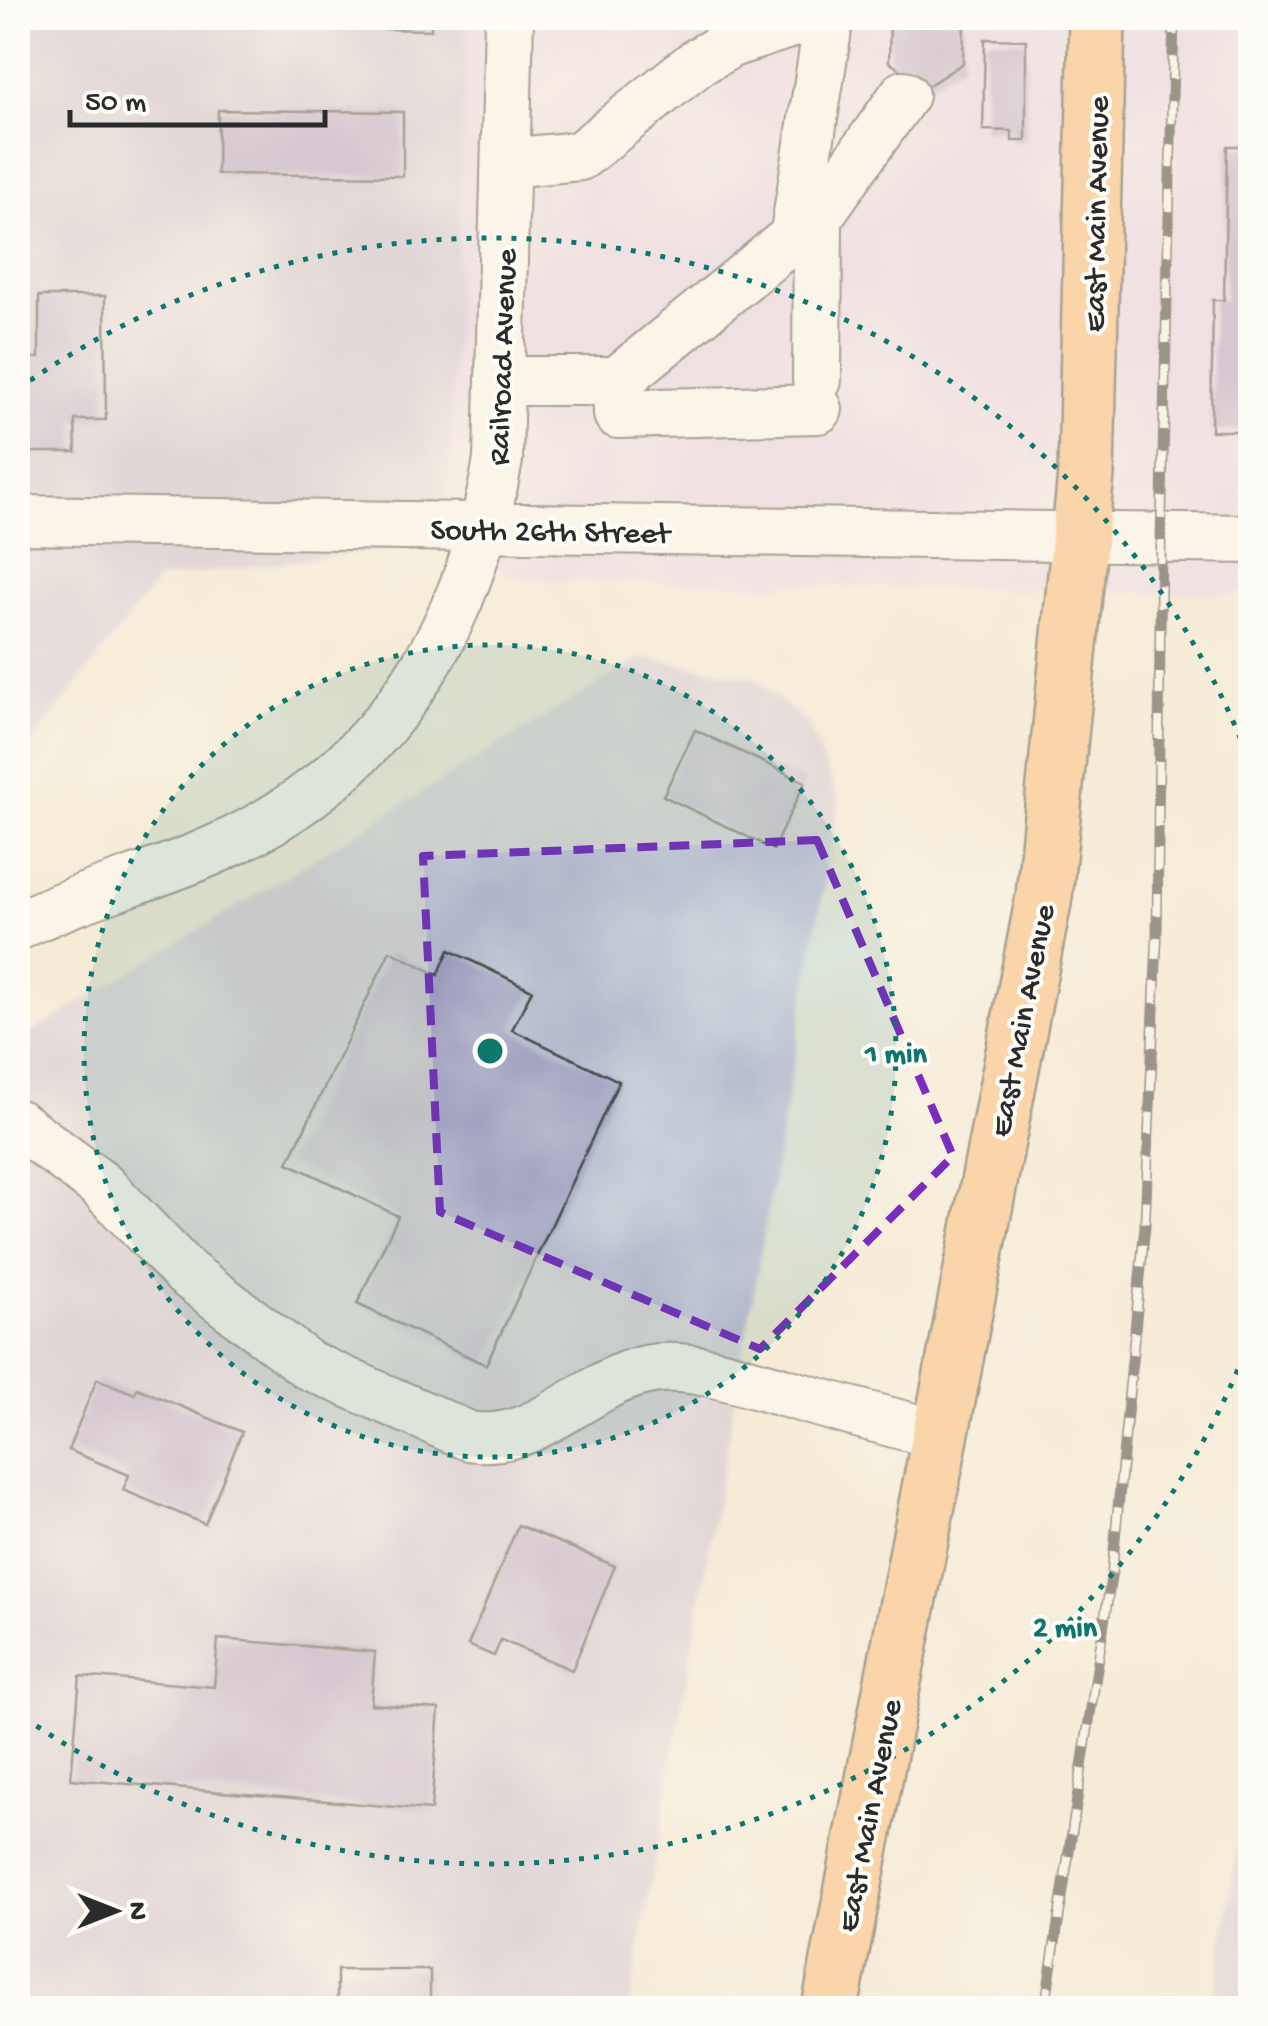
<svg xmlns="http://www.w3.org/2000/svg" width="1268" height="2026" font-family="'Gochi Hand',sans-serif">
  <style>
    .built { fill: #e7d2ef }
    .industrial { fill: #c8bfd8 }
    .building { fill: #ad9dc8 }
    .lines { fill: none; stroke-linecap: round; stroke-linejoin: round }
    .minor-casing { stroke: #494845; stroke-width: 52 }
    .major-casing { stroke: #494845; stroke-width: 60 }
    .minor { stroke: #fff; stroke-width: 48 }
    .major { stroke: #ffbb71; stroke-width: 55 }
    .rail-casing { stroke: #2b2b2b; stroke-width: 11 }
    .rail { stroke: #fdfcf7; stroke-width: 8; stroke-dasharray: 22; stroke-linecap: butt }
    .marked { fill: none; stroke: #7b2cbf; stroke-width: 8; stroke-dasharray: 20 12; stroke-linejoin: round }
    .ring { fill: none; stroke: #0f766e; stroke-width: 5; stroke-dasharray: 5 10 }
    .labels { text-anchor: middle; stroke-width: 8; stroke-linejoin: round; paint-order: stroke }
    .street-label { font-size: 32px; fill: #2b2b2b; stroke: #fdfcf7 }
    .centre { fill: #0f766e; stroke: #fdfcf7; stroke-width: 5 }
    .ring-label { font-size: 30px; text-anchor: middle; font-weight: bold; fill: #0f766e; stroke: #fdfcf7; stroke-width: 8; stroke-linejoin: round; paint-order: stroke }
  </style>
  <rect width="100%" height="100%" fill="#fdfcf7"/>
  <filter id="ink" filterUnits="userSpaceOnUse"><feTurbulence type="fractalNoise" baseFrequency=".01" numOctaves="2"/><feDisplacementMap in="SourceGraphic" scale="20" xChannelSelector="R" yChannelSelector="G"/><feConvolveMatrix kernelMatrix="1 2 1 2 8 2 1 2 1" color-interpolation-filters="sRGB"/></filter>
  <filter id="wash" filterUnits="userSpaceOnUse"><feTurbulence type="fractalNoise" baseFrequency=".0048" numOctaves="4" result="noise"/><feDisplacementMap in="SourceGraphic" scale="40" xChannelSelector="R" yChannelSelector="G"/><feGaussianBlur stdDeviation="2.25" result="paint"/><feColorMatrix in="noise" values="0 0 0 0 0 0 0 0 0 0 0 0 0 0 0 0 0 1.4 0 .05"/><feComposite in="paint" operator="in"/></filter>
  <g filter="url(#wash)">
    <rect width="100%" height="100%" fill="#f5ebd7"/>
    <path class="built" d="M467,18H1250V594L520,580L446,541Z"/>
    <path class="industrial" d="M18,18H467L446,541L159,579L18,760Z
      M642,657L754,677L809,725L839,800L629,2008H18V1041Z
      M1250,1759V2008H1214Z"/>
    <g id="blocks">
      <path class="building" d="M193,18H431V30L193,25Z
        M890,18H964L963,63L926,87L889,62Z
        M985,39L1026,40V141H1012V131L983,130Z
        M218,110L403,112V176L217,174Z
        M1227,146H1250V431H1211L1213,300H1224Z
        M39,296H105L106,420H75L76,452H18V358H39Z
        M695,730L805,782L773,849L663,796Z
        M449,950L532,990L512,1030L619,1081L486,1365L357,1304L398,1216L288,1163L390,951L438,975Z
        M97,1379L135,1394L137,1388L242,1432L205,1524L123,1490L129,1475L68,1450Z
        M518,1525L615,1566L572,1670L501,1640L494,1656L468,1645Z
        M218,1639L375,1652L371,1704L439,1709L431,1810L71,1779L80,1676L214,1687Z
        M337,1970H430V2008H337Z"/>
    </g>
  </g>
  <g filter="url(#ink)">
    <use href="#blocks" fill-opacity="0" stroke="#494845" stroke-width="2.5"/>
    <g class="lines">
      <g class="minor-casing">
        <path id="minor" d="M506,163L580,156L698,62L731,43L807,18
          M795,232L829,18
          M817,380L818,217
          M502,381H617L818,217L904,95
          M617,381L618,414L818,409
          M18,520L1250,539
          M18,926C81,894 152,878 216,849C383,775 468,634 498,460L509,18
          M18,1124L101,1185L185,1272L308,1365L469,1436C543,1448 589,1374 659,1368C702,1365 746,1382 786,1393C838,1408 889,1422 941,1435"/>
      </g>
      <g class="major-casing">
        <path id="major" d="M830,2008L1044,897L1086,474L1097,18"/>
      </g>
      <use href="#minor" class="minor"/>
      <use href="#major" class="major"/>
      <g class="rail-casing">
        <path id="rail" d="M1045,2008L1112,1571L1145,1225L1157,939L1161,538L1174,18"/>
      </g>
      <use href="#rail" class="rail"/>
    </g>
  </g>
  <path d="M0 0H1268V2026H0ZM817,840L953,1156L760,1349L440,1212L423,856Z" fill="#f5ebd7" fill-opacity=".55" fill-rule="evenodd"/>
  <path class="marked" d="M817,840L953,1156L760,1349L440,1212L423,856Z"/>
  <circle cx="490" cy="1051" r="406" fill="#0f766e" fill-opacity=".12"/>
  <g class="ring">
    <circle cx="490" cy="1051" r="406"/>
    <path d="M1249 1342A813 813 0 0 1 18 1713M18 389A813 813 0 0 1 1249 760"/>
  </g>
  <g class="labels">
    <g class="street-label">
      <text transform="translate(1094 214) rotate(-89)" y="11">East Main Avenue</text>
      <text transform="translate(500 357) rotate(-88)" y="11">Railroad Avenue</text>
      <text transform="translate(550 529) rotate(1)" y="11">South 26th Street</text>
      <text transform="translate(1020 1020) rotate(-79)" y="11">East Main Avenue</text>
      <text transform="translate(867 1815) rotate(-79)" y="11">East Main Avenue</text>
    </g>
  </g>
  <circle cx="490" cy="1051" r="15" class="centre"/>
  <g class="ring-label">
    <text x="896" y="1062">1 min</text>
    <text x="1065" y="1636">2 min</text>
  </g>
  <rect width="1268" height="2026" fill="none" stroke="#fdfcf7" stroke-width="60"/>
  <g transform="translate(115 1911) rotate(90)" stroke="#fdfcf7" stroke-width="8" paint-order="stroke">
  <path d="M0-8L18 38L0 25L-18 38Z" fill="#2b2b2b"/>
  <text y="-15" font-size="28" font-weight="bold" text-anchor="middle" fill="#2b2b2b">N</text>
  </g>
  <path d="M70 110v15h255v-15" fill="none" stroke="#2b2b2b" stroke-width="5"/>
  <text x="85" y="110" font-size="30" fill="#2b2b2b" stroke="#fdfcf7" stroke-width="8" paint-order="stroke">50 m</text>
</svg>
